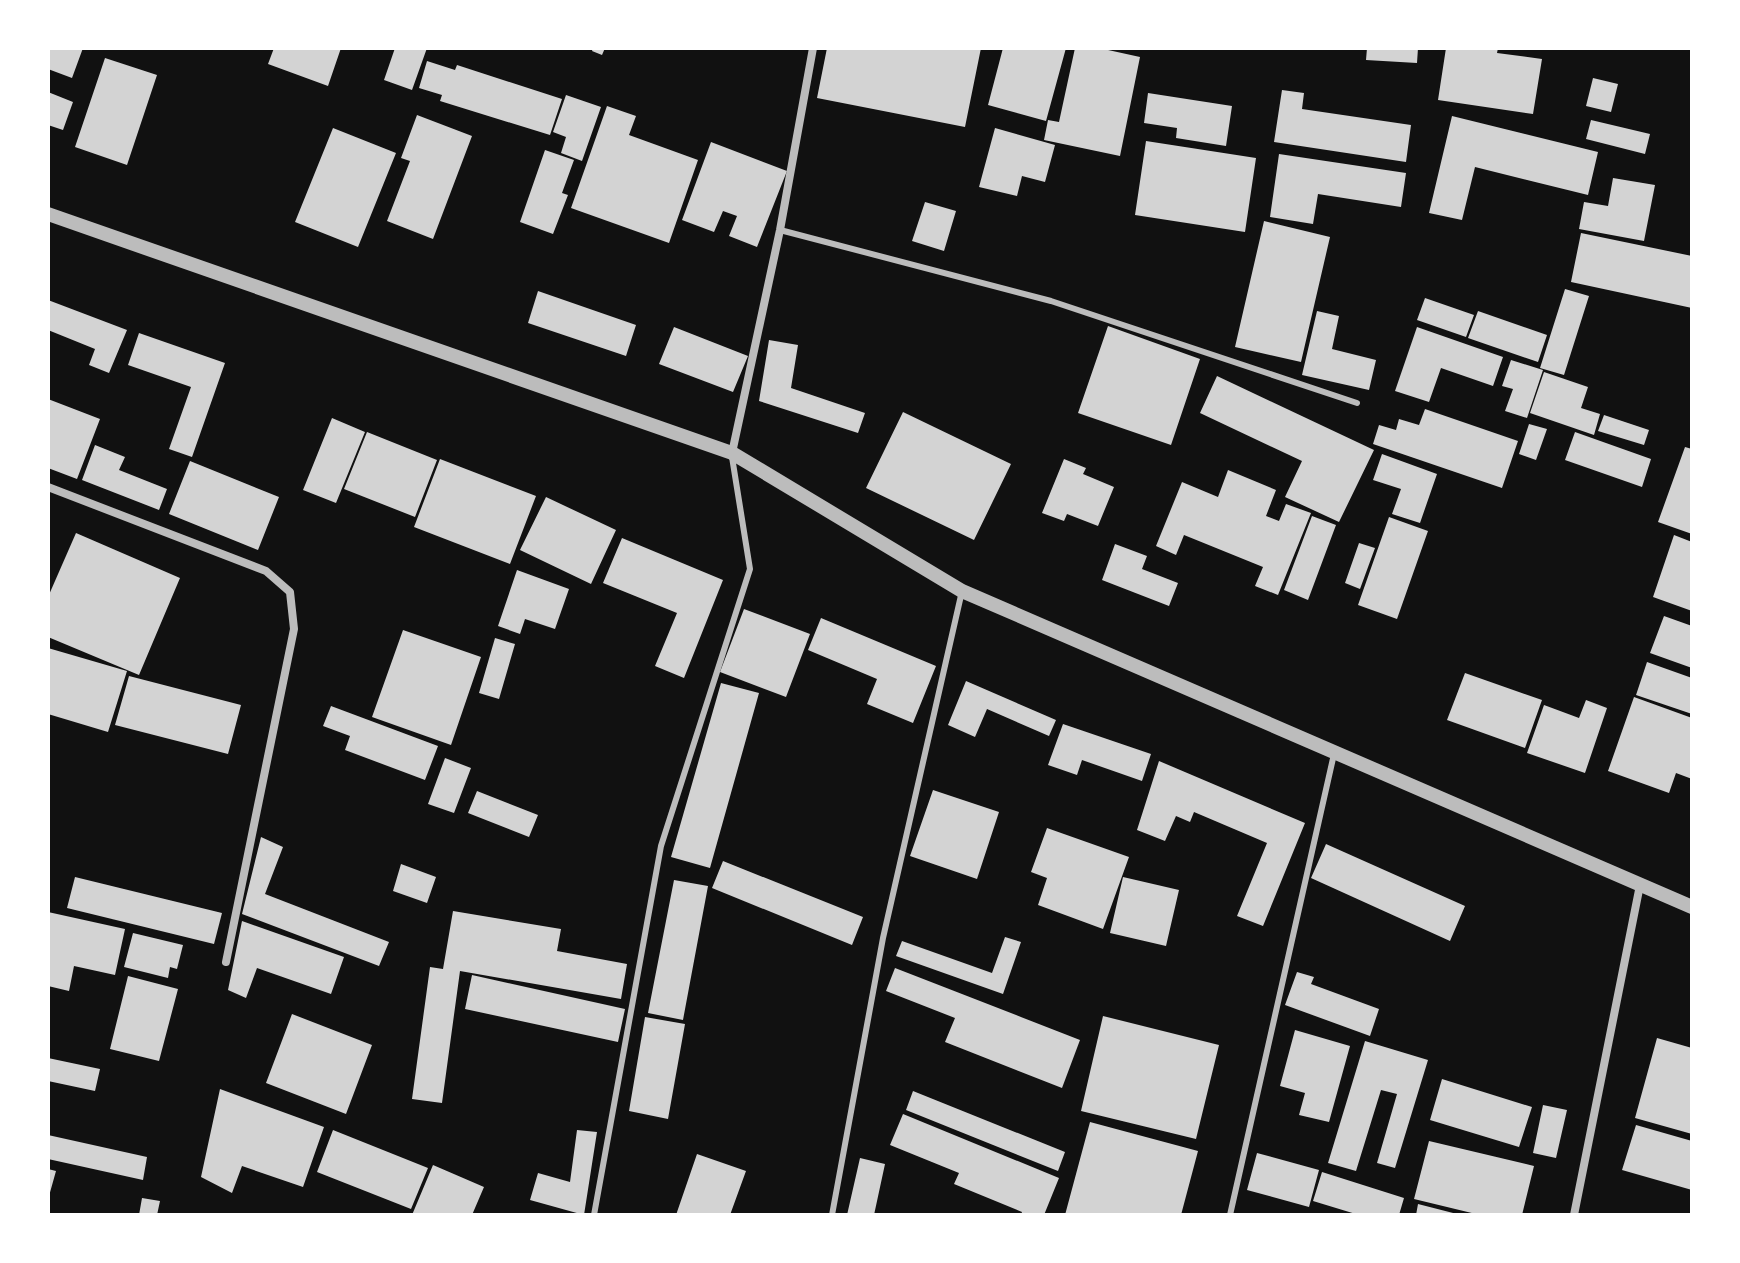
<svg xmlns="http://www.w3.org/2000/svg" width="1740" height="1263" font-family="'Space Grotesk',sans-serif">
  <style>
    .building { fill: #d3d3d3 }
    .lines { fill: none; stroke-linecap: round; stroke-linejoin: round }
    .service { stroke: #bcbcbc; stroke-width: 6 }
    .minor { stroke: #bcbcbc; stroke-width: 8 }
    .tertiary { stroke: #bcbcbc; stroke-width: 14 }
  </style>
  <rect width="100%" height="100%" fill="#111"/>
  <path class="building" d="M48,48H83L72,78L48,69Z
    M274,48H341L328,86L268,64Z
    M395,48H427L412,90L384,80Z
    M593,48H605L602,55L592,51Z
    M827,48H981L965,127L817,98Z
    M1003,48H1066L1046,121L988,105Z
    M1075,48H1099L1140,57L1120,156L1044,140L1048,120L1059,122Z
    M1367,48H1418L1417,63L1366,60Z
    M1446,48H1498L1497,53L1542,59L1533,114L1438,100Z
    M105,58L157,75L127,165L75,147Z
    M427,61L455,70L457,65L562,99L550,135L440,101L442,95L419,88Z
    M1593,78L1618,84L1611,112L1586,106Z
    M1282,90L1304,93L1302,109L1411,125L1406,162L1274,142Z
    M48,92L73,102L63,130L48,125Z
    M1148,93L1232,106L1226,146L1176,138L1177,128L1144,123Z
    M566,95L601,107L582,161L561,153L566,137L553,132Z
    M607,106L636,116L629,135L698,160L669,243L571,208Z
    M417,115L472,136L433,239L387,221L410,161L401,158Z
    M1452,116L1598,152L1588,195L1475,167L1462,220L1429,213Z
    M1591,120L1650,134L1645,154L1586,139Z
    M333,128L396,153L358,247L295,222Z
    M995,128L1055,145L1045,182L1022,176L1017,196L979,187Z
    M1146,141L1256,158L1245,232L1135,215Z
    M711,142L787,171L757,247L729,236L737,216L723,211L714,232L682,220Z
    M545,150L574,160L562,193L568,195L553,234L520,222Z
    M1279,154L1406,173L1401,207L1318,194L1313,224L1270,217Z
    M1613,178L1655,185L1644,241L1579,229L1584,202L1608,206Z
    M925,202L956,211L944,251L912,241Z
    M1264,221L1330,237L1301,362L1235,347Z
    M1581,233L1692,256V308L1571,282Z
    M1565,289L1589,296L1564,375L1540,368Z
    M538,291L636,325L626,356L528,323Z
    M1425,298L1474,315L1466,337L1417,320Z
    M48,300L127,330L109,373L89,365L95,349L48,330Z
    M1317,311L1339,316L1332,349L1376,360L1369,390L1302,375Z
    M1478,311L1547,335L1538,362L1468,338Z
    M1108,326L1200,359L1171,445L1078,413Z
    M674,327L748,356L733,392L659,364Z
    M1417,327L1503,357L1493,386L1441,368L1429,402L1395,391Z
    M139,333L225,363L192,457L169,449L191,387L128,365Z
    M769,340L798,345L791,388L865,413L858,433L759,401Z
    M1511,360L1543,370L1527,418L1505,411L1513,389L1502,386Z
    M1544,372L1588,387L1581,408L1600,414L1594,435L1530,413Z
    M1217,376L1374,450L1339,522L1285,497L1302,461L1200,413Z
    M48,399L100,419L77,479L48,468Z
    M1425,409L1518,441L1502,488L1373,444L1379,425L1396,430L1399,419L1419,425Z
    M903,412L1011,464L974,540L866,488Z
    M1604,415L1649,430L1644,445L1598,431Z
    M332,418L365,432L336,503L303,490Z
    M1529,424L1547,429L1536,460L1519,454Z
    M367,432L437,460L415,517L344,489Z
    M1575,432L1651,459L1642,487L1565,460Z
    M95,445L125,457L119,470L167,489L159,510L82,480Z
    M1685,447L1692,449V534L1658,522Z
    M1382,454L1437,474L1420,523L1392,514L1401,489L1373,480Z
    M440,459L536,496L510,564L414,527Z
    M1064,459L1086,468L1083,474L1114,487L1098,526L1067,514L1064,521L1042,513Z
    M190,461L279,497L258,550L169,514Z
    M1228,470L1276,490L1266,516L1279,521L1286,504L1311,513L1278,595L1255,586L1263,567L1184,535L1176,555L1156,546L1182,482L1218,497Z
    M546,497L616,530L591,584L520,550Z
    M1312,516L1336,525L1308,600L1284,590Z
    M1389,517L1428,531L1397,619L1358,605Z
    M76,533L180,578L139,675L48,637V597Z
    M1674,535L1692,542V611L1653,597Z
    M622,538L723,580L684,678L655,666L677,613L603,583Z
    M1359,543L1375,548L1360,589L1345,583Z
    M1115,544L1147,556L1142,569L1178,583L1169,606L1102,580Z
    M517,570L569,589L555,629L525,619L520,634L498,626Z
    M744,609L810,634L786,697L720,672Z
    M1664,616L1692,626V668L1650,653Z
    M821,618L936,666L913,723L867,704L877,679L808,650Z
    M403,630L481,657L451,745L372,717Z
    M495,638L515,644L499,699L479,693Z
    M48,648L127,671L108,732L48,714Z
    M1647,662L1692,678V714L1636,695Z
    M1465,673L1542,700L1525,748L1447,720Z
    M129,676L241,705L228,754L115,725Z
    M966,681L1056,720L1049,736L987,709L975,737L948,725Z
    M721,683L759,693L710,868L671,857Z
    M1634,697L1692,718V779L1676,773L1669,793L1608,771Z
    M1586,700L1607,708L1585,773L1527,753L1544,705L1579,718Z
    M331,706L438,746L425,780L345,750L350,736L323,726Z
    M1063,724L1151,754L1142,781L1082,760L1077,775L1048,765Z
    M445,758L471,768L454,813L428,804Z
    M1159,761L1305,823L1263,926L1237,916L1267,843L1194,812L1190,822L1176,816L1165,841L1137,830Z
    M933,790L999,812L977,879L910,856Z
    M477,791L538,815L529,837L468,813Z
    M1047,828L1129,857L1103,929L1038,905L1047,878L1031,872Z
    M261,837L283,847L265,894L389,942L379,966L242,914Z
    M1326,844L1465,906L1450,941L1311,878Z
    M723,861L863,917L852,945L712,888Z
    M401,864L436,877L427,903L393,891Z
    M75,877L222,913L214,944L67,908Z
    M1123,877L1179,890L1166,946L1110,933Z
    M674,880L708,886L683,1020L648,1013Z
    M453,911L561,929L557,951L627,964L621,999L460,971L442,1103L412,1099L430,967L443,969Z
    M48,912L125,929L115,975L74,966L69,991L48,986Z
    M242,921L344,957L331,994L257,968L246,998L228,990Z
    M133,933L183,945L177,969L170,967L168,978L124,967Z
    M1005,937L1021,942L1003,994L896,956L902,941L992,973Z
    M895,968L1080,1040L1062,1088L945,1042L955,1018L886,991Z
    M1297,972L1314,977L1311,984L1379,1009L1370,1036L1285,1005Z
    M472,975L625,1009L618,1042L465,1009Z
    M128,976L178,989L159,1061L110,1049Z
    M292,1014L372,1045L346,1114L266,1083Z
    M1103,1016L1219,1045L1196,1139L1081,1111Z
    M645,1017L685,1024L668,1119L629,1111Z
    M1295,1030L1350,1046L1329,1122L1299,1115L1305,1093L1280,1086Z
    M1657,1038L1692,1048V1134L1635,1118Z
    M1365,1041L1428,1060L1395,1168L1377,1163L1397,1094L1381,1090L1356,1171L1328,1163Z
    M48,1058L100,1069L95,1091L48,1081Z
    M1442,1079L1532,1107L1519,1147L1430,1120Z
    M220,1089L324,1127L303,1187L242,1166L232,1193L201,1177Z
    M913,1091L1065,1152L1058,1171L906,1110Z
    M1543,1105L1567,1110L1556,1158L1533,1153Z
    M903,1114L1059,1178L1044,1215H1021L1022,1212L954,1184L959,1173L890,1145Z
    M1090,1122L1198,1151L1181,1215H1065Z
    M1636,1125L1692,1141V1190L1622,1170Z
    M333,1130L428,1168L411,1209L317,1172Z
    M577,1130L597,1132L584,1215L530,1200L538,1173L570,1182Z
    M48,1135L147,1157L143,1180L48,1159Z
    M1429,1141L1534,1166L1522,1215H1480L1414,1199Z
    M1257,1153L1319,1170L1309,1207L1247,1190Z
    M697,1154L746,1171L730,1215H676Z
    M860,1158L885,1164L874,1215H847Z
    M433,1165L484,1187L472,1215H412Z
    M48,1169L56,1171L49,1196H48Z
    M1322,1172L1404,1198L1399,1215H1359L1313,1201Z
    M142,1198L160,1201L157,1215H139Z
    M1418,1204L1457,1214V1215H1416Z"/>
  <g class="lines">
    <path class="service" d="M780,230L1051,301L1357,403
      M594,1215L661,846L750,569L732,457
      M832,1215L883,938L962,591
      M1230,1215L1334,754"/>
    <path class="minor" d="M732,453L780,230L813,48
      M48,487L266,571L290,592L294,629L226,962
      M1574,1215L1640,885"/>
    <path class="tertiary" d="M48,214L732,453L962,591L1692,907"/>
  </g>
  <rect width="1740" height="1263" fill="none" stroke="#ffffff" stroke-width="100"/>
</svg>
